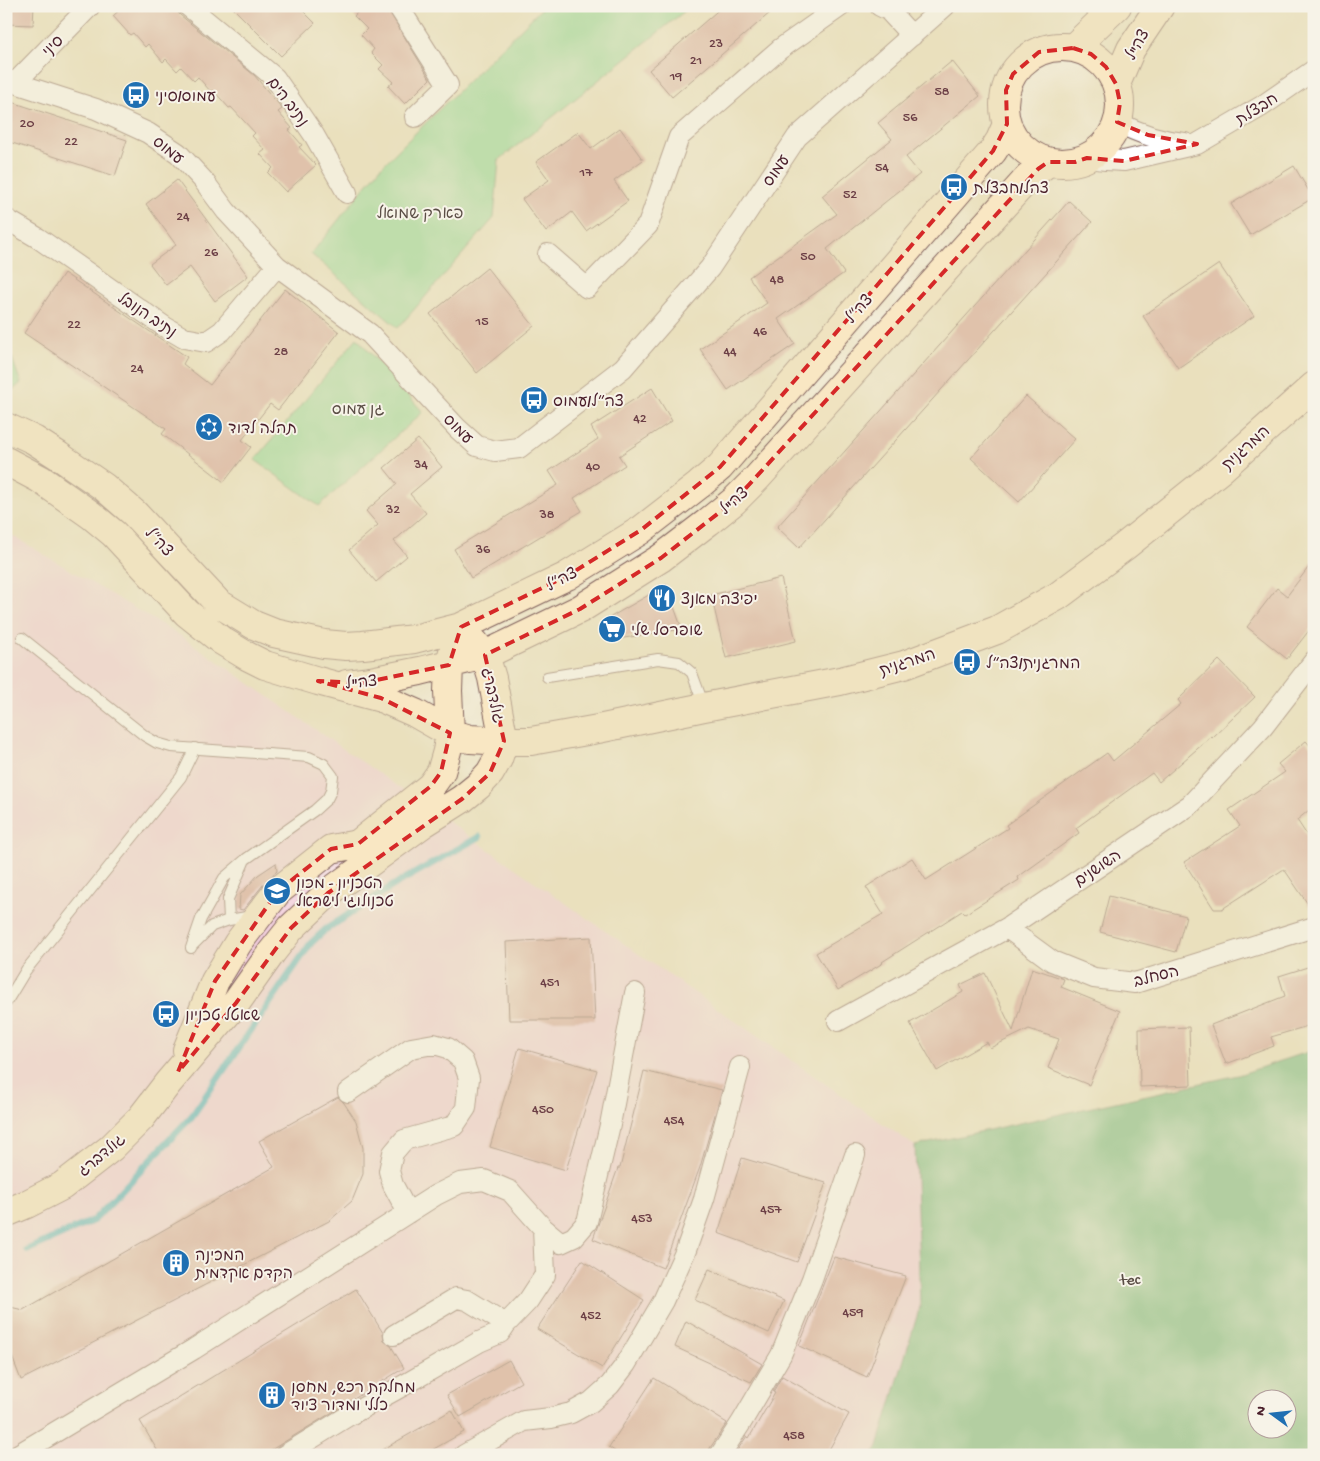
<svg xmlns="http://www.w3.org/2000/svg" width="1320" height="1461" font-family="'Gochi Hand','Playpen Sans Hebrew',sans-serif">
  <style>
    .built { fill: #f3cfde }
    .green { fill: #8dd996; stroke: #6c7c60 }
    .forest { fill: #72b97f; stroke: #5e6c55; fill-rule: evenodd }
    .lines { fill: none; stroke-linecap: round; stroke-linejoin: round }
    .stream { stroke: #46b0c4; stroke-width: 7 }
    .building { fill: #d49e96 }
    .lane-casing { stroke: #82635e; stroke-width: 12 }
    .street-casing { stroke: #82635e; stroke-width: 22 }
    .secondary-casing { stroke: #82635e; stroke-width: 30 }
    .lane { stroke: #fff; stroke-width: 10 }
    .street { stroke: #fff; stroke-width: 20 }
    .secondary { stroke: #f9e7c3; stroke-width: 28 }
    .marked { fill: none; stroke: #d62828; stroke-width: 4; stroke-dasharray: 10 6; stroke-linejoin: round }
    .labels { text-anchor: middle; stroke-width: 4; stroke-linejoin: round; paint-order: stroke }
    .number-label { font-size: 14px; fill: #6c3f46 }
    .street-label { font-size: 16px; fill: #4a1f2b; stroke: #f7f3e8 }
    .poi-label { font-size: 16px; fill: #4a1f2b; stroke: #f7f3e8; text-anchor: start }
    .park-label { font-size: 16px; fill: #5b4e46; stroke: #f7f3e8 }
  </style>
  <rect width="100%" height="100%" fill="#f7f3e8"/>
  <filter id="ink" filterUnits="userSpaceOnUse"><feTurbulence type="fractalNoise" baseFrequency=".02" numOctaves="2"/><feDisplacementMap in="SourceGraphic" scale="10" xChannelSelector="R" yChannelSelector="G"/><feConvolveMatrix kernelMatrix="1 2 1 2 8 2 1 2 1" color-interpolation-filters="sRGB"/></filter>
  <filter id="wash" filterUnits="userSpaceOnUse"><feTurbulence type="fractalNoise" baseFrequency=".0096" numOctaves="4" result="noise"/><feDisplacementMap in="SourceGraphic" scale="20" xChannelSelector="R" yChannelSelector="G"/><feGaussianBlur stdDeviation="1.12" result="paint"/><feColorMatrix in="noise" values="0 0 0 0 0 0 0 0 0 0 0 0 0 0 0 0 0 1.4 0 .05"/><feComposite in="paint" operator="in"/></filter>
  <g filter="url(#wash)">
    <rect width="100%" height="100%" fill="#eae0bd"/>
    <path class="built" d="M6,532L181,636L915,1146L920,1306L878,1446L873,1455H6Z"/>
    <path class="green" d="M544,6H691L499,160L494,218L398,328L311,254L381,167Z
      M357,338L423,412L319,506L255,460Z
      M6,356L12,358L21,383L13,390L6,388Z"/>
    <path class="forest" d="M1314,1050V1455H873L878,1446L920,1306L915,1146L1238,1075ZM1258,1398H1288V1428H1258Z"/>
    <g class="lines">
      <path class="stream" d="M27,1250L94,1220L192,1116L311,943L325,930L394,885L479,837"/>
    </g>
    <g id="blocks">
      <path class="building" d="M6,6H34L33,25L6,24Z
        M124,6H176L177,11L180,15L254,75L280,106L282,109L278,112L292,128L289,130L302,145L299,147L316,165L286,192L268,173L273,168L260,154L265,150L252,136L255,133L231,107L229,108L213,90L211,92L198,77L194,81L181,67L177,71L166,59L163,62L148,44L145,47L133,33L130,35L113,16Z
        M231,6H298L315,23L281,56Z
        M363,6H385L387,8L430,79L405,104L388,86L393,82L379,69L383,65L371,53L374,49L361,35L367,29L354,16Z
        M723,6H778L672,97L649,70Z
        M952,61L980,96L906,157L920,174L827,249L844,273L778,319L795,344L728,390L700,349L767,303L749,277L837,214L822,196L892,139L878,123Z
        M6,100L127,140L115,176L6,141Z
        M620,128L643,160L614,181L628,201L586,231L572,212L546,232L522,199L549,180L536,162L578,132L591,149Z
        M1294,166L1313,198L1250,235L1231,204Z
        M177,180L248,276L215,301L190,267L166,285L150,264L176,245L146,204Z
        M1069,201L1092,222L799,548L777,527Z
        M1219,264L1254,316L1178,368L1143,316Z
        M487,268L534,326L477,373L430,314Z
        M64,273L187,357L183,364L210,385L285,289L339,332L278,410L270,404L242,440L251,447L224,482L162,434L166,429L24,333Z
        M652,388L672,421L619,456L625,465L574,498L582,511L471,578L454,549L558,485L549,471L598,439L591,427Z
        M1026,396L1075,439L1019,502L971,458Z
        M418,439L442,467L410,494L426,513L394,541L407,556L376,582L349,550L378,525L366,511L397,484L384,468Z
        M1314,560V624L1287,659L1247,627L1277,588L1287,596Z
        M781,578L796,641L726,658L711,595Z
        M666,585L682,629L611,640L602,622Z
        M1219,660L1255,697L1213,737L1212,736L1159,782L1152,773L1076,828L1079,833L1018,877L1019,880L965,914L962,911L882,962L883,963L838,990L816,953L883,914L866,887L912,858L926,880L1008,828L1006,825L1107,753L1113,761L1181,704L1178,700Z
        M1306,741L1314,750V806L1297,820L1314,846V913L1284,869L1222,909H1214L1184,862L1240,826L1229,810L1285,772L1278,764Z
        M276,863L277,871L266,881L243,910L239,909L240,895L258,875Z
        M1109,896L1186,916L1176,952L1100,932Z
        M591,937L595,1020H509L506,942Z
        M1314,965V1024L1271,1037L1274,1046L1226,1064L1211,1025L1285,996L1279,976Z
        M1032,968L1064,979L1061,987L1120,1011L1089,1085L1048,1068L1059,1039L1029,1029L990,1048L987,1042L937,1071L910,1023L963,992L960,985L985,973L1013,1031Z
        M1189,1027L1191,1085L1140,1087L1139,1029Z
        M519,1048L597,1070L566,1170L490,1147Z
        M644,1071L722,1090L700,1167L663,1268L593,1239L618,1168H620Z
        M338,1097L344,1103L356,1121L363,1148V1174L352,1201L329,1221L21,1380L8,1346L6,1344V1306L23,1310L274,1167L259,1141Z
        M742,1158L826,1183L797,1262L718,1233Z
        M834,1257L906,1276L867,1377L799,1346Z
        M582,1260L644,1300L602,1368L537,1329Z
        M709,1269L784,1301L769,1333L695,1300Z
        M356,1289L383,1333L384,1341L391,1346L404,1368L263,1455H160L140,1421Z
        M686,1321L762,1364L751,1382L675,1347Z
        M509,1360L521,1382L460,1417L447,1395Z
        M782,1376L849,1414L826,1455H734L747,1436L749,1438L775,1393L773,1392Z
        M654,1378L727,1423L710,1448L708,1455H620L609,1447Z
        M452,1410L464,1432L423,1455H373Z"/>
    </g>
  </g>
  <g filter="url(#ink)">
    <use href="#blocks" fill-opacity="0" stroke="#82635e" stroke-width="1"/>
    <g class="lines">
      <g class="lane-casing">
        <path id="lane" d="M22,638L145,736L157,743L171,747L309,757L324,764L333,776L331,791L327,799L315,810L246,859L224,878L201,919L191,948
          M547,677L658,659L679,662L692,673L704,706
          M229,920L228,899L244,862
          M193,945L212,926L229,920L252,916
          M6,1003L26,970L181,777L195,748"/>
      </g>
      <g class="street-casing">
        <path id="street" d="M188,6L262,67L275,78L314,135L347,193
          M398,6L448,85L415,117
          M880,6L888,10L912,36
          M6,80L96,109L148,133L178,153L203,180L226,211L277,266L370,334L457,428L477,446L495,451L519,448L623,368L710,268L797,137L945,6
          M15,83L90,6
          M1117,122C1138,133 1161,141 1185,143
          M1087,158L1106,160L1124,161L1197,144L1262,106L1314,70
          M6,219L38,238L165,327L184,338L206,342L222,331L277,266
          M548,254L587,288L648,225L679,137L780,49L841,6
          M1007,928L1052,961L1094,978L1135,983L1314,927
          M838,1021L1007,928L1190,805L1263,727L1314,661
          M348,1092L411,1048L434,1044L448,1048L463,1061L469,1078L466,1108L454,1126L404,1140L393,1153L389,1171L393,1185L408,1213
          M394,1335L456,1298L467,1300L506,1324
          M17,1455L194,1349L436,1195L460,1183L484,1180L510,1191L543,1228
          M285,1455L348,1416L406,1384L479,1342L500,1333L506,1324L528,1301L545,1275L543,1228L561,1243L574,1237L587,1222L610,1125L635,993
          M464,1455L524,1421L551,1418L571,1413L591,1402L610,1385L626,1364L663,1301L686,1250L704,1199L740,1067
          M720,1455L741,1423L781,1355L812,1279L855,1155"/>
      </g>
      <g class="secondary-casing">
        <path id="secondary" d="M1004 105a58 58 0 1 1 116 0a58 58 0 1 1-116 0Z
          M1073,48L1117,6
          M1116,84L1131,49L1160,6
          M6,427L34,440L59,456L104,487L134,513L218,603L254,625L274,633L324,644L346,646L363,645L414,639L461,627L567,576L641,530L699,485L720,467L993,151L1000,140L1007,124
          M6,461L40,479L91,515L114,534L187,613L222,641L247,656L265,665L318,681L381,698L415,713L450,733L470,739L504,741H531L598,729L704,707L840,681L904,665L997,630L1058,596L1125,546L1220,470L1314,386
          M347,684L371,681L420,671L485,655L580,609L661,558L708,522L734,501L757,478L1028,178L1048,162
          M187,1050L215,981L238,943L260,914L278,891L331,849L358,844L431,786L441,772L447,751L450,733L448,691L449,665L454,649
          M6,1213L27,1204L62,1186L111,1148L141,1118L168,1083L236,1003L272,952L291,928L328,893L424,823L462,799L478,786L490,773L498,759L504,741L492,678L485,655L474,642"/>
      </g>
      <use href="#lane" class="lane"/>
      <use href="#street" class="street"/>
      <use href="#secondary" class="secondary"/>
    </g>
  </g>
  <path d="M0 0H1320V1461H0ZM1073,48L1091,54L1106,67L1116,84L1120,103L1117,122L1148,135L1197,144L1124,161L1087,158L1075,162H1048L1038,169L734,501L661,558L580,609L485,655L504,741L490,773L462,799L328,893L291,928L236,1003L178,1072L215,981L278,891L331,849L358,844L431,786L441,772L450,733L381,698L318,681L362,683L449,665L461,627L567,576L641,530L720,467L993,151L1007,124L1006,90L1013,74L1039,52Z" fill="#eae0bd" fill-opacity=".55" fill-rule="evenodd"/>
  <path class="marked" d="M1073,48L1091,54L1106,67L1116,84L1120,103L1117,122L1148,135L1197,144L1124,161L1087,158L1075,162H1048L1038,169L734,501L661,558L580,609L485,655L504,741L490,773L462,799L328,893L291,928L236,1003L178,1072L215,981L278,891L331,849L358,844L431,786L441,772L450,733L381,698L318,681L362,683L449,665L461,627L567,576L641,530L720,467L993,151L1007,124L1006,90L1013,74L1039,52Z"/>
  <defs>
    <g id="bus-disc" transform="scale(1.4375)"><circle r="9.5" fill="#1f6fb2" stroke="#f7f3e8"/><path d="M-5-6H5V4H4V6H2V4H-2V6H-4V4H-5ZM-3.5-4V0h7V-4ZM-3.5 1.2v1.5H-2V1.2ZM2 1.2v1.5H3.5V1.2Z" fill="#fff"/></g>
    <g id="synagogue-disc" transform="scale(1.4375)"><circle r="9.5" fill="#1f6fb2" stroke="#f7f3e8"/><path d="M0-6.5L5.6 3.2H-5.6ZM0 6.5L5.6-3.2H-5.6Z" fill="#fff"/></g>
    <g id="restaurant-disc" transform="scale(1.4375)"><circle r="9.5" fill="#1f6fb2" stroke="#f7f3e8"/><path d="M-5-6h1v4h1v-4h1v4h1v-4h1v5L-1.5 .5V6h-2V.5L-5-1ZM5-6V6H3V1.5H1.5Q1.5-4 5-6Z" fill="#fff"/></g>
    <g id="supermarket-disc" transform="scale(1.4375)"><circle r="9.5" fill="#1f6fb2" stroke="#f7f3e8"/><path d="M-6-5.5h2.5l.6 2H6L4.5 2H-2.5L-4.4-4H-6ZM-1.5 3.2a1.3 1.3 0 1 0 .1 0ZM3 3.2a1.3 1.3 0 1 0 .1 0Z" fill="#fff"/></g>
    <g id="university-disc" transform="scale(1.4375)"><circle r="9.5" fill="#1f6fb2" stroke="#f7f3e8"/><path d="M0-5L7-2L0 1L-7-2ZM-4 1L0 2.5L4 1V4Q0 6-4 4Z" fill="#fff"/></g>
    <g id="building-disc" transform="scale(1.4375)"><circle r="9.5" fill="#1f6fb2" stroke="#f7f3e8"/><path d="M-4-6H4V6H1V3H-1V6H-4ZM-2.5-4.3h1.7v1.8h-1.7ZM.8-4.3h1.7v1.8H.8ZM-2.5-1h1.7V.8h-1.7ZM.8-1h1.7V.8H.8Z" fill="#fff"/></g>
  </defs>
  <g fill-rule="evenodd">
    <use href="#bus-disc" x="136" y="95"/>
    <use href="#bus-disc" x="954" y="187"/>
    <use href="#bus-disc" x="534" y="400"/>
    <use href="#synagogue-disc" x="209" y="427"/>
    <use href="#restaurant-disc" x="662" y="598"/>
    <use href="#supermarket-disc" x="612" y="629"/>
    <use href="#bus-disc" x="967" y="662"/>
    <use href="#university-disc" x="277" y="891"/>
    <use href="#bus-disc" x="166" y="1014"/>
    <use href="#building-disc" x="176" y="1263"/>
    <use href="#building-disc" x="272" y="1395"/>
  </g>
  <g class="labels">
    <g class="number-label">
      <text x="716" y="47">23</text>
      <text x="696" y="64">21</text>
      <text x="676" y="80">19</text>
      <text x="942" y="95">58</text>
      <text x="910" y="121">56</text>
      <text x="27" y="127">20</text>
      <text x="71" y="145">22</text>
      <text x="882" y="171">54</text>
      <text x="586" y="176">17</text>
      <text x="850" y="198">52</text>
      <text x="183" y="220">24</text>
      <text x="211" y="256">26</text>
      <text x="808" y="260">50</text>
      <text x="777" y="283">48</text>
      <text x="482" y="325">15</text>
      <text x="74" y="328">22</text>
      <text x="760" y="335">46</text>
      <text x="281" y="355">28</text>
      <text x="730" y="355">44</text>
      <text x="137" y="372">24</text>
      <text x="640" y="422">42</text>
      <text x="421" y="468">34</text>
      <text x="593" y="470">40</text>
      <text x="393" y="513">32</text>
      <text x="547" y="518">38</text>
      <text x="483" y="553">36</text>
      <text x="550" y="986">451</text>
      <text x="543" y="1113">450</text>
      <text x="674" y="1124">454</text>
      <text x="771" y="1213">457</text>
      <text x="642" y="1222">453</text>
      <text x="853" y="1316">459</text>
      <text x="591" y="1319">452</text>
      <text x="794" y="1439">458</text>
    </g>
    <g class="street-label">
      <text transform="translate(1136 44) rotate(-61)" y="6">צה"ל</text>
      <text transform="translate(52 45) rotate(-46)" y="6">סיני</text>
      <text transform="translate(289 101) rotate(53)" y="6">נתיב הים</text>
      <text transform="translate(1256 108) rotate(-32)" y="6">חבצלת</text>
      <text transform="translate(169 149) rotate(38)" y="6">עמוס</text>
      <text transform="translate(775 170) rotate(-56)" y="6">עמוס</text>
      <text transform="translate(858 308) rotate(-49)" y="6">צה״ל</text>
      <text transform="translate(148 314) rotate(34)" y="6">נתיב הנובל</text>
      <text transform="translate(459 428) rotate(45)" y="6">עמוס</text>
      <text transform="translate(1245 447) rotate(-42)" y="6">המרגנית</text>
      <text transform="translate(733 500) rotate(-42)" y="6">צה"ל</text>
      <text transform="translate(160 541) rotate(47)" y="6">צה״ל</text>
      <text transform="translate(561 578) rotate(-28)" y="6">צה״ל</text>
      <text transform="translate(907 661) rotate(-18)" y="6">המרגנית</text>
      <text transform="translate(361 681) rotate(-5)" y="6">צה"ל</text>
      <text transform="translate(494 695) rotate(77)" y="6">גולדברג</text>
      <text transform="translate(1097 867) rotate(-34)" y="6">השושנים</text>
      <text transform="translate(1156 975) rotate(-14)" y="6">הסחלב</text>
      <text transform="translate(101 1154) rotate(-40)" y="6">גולדברג</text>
    </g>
    <g class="poi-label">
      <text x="155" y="101">עמוס/סיני</text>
      <text x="973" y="193">צהל/חבצלת</text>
      <text x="553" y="406">צה״ל/עמוס</text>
      <text x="228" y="433">תהלה לדוד</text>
      <text x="681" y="604">פיצה מאנצ'</text>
      <text x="631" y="635">שופרסל שלי</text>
      <text x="986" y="668">המרגנית/צה״ל</text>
      <text x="296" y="888">הטכניון - מכון<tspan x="296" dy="18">טכנולוגי לישראל</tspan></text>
      <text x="185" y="1020">שאטל טכניון</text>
      <text x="195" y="1260">המכינה<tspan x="195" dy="18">הקדם אקדמית</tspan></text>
      <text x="291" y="1392">מחלקת רכש, מחסן<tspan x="291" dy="18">כללי ומדור ציוד</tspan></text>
    </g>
    <g class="park-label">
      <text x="420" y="218">פארק שמואל</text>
      <text x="358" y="414">גן עמוס</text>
      <text x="1130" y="1284">tec</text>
    </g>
  </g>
  <rect width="1320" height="1461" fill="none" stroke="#f7f3e8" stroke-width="25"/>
  <g transform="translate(1272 1414) rotate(285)"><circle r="24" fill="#f7f3e8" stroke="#b29e9c"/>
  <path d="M0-4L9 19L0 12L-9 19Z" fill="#1f6fb2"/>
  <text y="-8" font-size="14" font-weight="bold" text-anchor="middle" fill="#4a1f2b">N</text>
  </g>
</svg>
